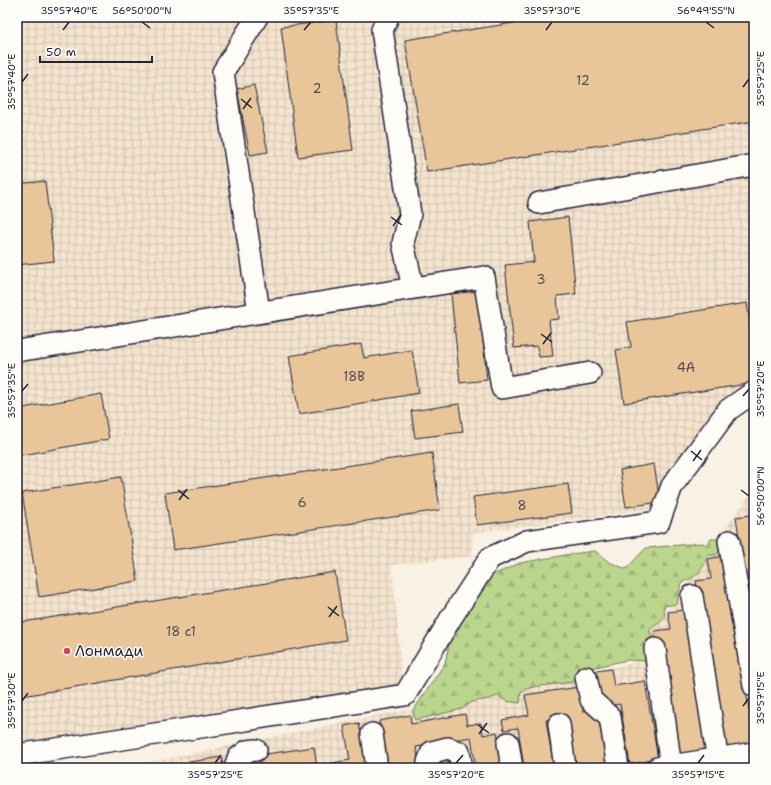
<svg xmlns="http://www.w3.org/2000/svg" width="771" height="785" font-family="'Shantell Sans',sans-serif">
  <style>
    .industrial { fill: url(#industrial-grid) }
    .forest { fill: url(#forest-firs); stroke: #6e7c64 }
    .building { fill: #e8c69a; stroke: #22223b }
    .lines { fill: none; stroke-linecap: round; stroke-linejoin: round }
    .minor-casing { stroke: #22223b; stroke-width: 24 }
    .minor { stroke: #fdfcf7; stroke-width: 21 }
    .ticks { fill: none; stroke: #22223b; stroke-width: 1.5 }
    .poi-dot { fill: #d1495b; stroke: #fdfcf7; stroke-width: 1.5 }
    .labels { text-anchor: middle; stroke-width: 3; stroke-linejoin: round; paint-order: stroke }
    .number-label { font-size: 13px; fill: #544b53 }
    .poi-label { font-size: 15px; fill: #22223b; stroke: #fdfcf7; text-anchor: start }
    .neatline { fill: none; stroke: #22223b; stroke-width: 1.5 }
    .ticks-label { font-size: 10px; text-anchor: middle; fill: #22223b }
  </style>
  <defs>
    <pattern id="industrial-grid" width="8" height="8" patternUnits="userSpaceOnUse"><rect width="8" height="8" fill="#f4e4ce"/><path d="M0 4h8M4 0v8" fill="none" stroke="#d1c3b2"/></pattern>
    <pattern id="forest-firs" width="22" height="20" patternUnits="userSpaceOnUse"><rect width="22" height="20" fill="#bbd58c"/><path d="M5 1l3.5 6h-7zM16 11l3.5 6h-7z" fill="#a0b77a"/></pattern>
  </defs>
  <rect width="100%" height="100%" fill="#f9f1e4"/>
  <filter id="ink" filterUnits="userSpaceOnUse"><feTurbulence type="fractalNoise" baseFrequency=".025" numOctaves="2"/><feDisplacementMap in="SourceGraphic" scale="8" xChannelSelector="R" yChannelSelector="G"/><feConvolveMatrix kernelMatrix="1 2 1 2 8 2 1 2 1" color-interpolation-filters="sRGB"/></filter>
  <g filter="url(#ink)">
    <path class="industrial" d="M17,17H754V402L734,421L674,506L472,533L473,556L392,565L402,675L393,690L17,749Z
      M754,489V768H121L629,664Z"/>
    <path class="forest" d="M711,539H717L722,541V547L716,555H708C701,573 699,575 681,583L677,604L664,606L665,618L650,630L652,642L651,661L627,660L587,669L580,681L533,687L521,691L520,703L506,701L498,696L488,699L472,702L462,709L415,720L413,711L445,663L453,627L488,577L520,563L571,554L595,551L609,562L626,569L646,548L702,543L707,545Z"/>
    <path class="building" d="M552,17H754V121L427,172L405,40Z
      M336,20L353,150L298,157L281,27Z
      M254,85L268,152L250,155L237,89Z
      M45,181L54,261L17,265V184Z
      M568,217L576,294L557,296L559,319L549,320L553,356L539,357L537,346L514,348L505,265L534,262L530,222Z
      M478,291L487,380L460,383L451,294Z
      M747,303L754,349V383L624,403L616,350L631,347L627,322Z
      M361,344L364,358L412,350L419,393L299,414L289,356Z
      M101,394L109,439L17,456V409Z
      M459,404L463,432L415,438L411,411Z
      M432,453L440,510L173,550L165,493Z
      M654,464L660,502L626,507L620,470Z
      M121,477L138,581L39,597L22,493Z
      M568,484L572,513L477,525L473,497Z
      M751,515L754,536V633L736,517Z
      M724,556L754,740V747L724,751L696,581L711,579L708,559Z
      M335,572L346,640L17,697V623Z
      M684,610L709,754L676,760L654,631L671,629L668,612Z
      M611,669L614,686L645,681L658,759L630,764L620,704L601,707L595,671Z
      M579,687L583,711L597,709L607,768H574L566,717L546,720L554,768H524L518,728L504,730L502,720L529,715L525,695Z
      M465,714L467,725L481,723L483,735L497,732L503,768H476L471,737L416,747L420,768H388L379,721L410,715L411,724Z
      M359,723L367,768H332V763L350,760L344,726Z
      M314,747L317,768H246V765L261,763L259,755Z
      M222,757L223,768H190L189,762Z
      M754,760V768H729L728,765Z
      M449,762V768H435V763Z"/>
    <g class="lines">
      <g class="minor-casing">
        <path id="minor" d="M257,17L223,72L259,312
          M388,17L382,30L410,214L403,243L413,288
          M539,203L754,165
          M17,351L484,277L502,388L590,373
          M729,541L754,686
          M692,596L719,768
          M655,649L671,768
          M586,677L591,700L610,717L618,768
          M559,724L565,768
          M372,734L377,768
          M508,743L512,768
          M17,755L188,729L405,695L451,618L490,558L527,541L659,522L672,486L728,410L754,392
          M235,768L238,758L247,751L256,750
          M428,768V762L432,752L448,748L459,752L462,768
          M657,768L754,753"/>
      </g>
      <use href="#minor" class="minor"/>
    </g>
  </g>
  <path class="ticks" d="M142,22L150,28M706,22L714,28M63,30L69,22M304,30L311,22M546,30L552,22M22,82L28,74M743,87L749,79M241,99L252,108M243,109L251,98M391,217L402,225M393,226L401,215M541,334L552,342M543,344L551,333M22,391L28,384M743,396L749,389M691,451L702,460M693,461L701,450M178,490L189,499M741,490L749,496M179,500L187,489M328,607L339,616M329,617L337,606M22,701L28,693M743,706L749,698M478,725L489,733M479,734L487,723M215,763L221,755M456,763L463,755M698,763L704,755"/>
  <circle class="poi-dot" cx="67" cy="651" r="4"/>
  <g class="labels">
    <g class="number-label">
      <text x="583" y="85">12</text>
      <text x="317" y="93">2</text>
      <text x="541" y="284">3</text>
      <text x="686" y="372">4А</text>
      <text x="354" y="381">18В</text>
      <text x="302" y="507">6</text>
      <text x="522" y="510">8</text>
      <text x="181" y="636">18 с1</text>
    </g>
    <g class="poi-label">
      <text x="75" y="656">Лонмади</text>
    </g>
  </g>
  <rect width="771" height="785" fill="none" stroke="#fdfcf7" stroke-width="44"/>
  <path d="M40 56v6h112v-6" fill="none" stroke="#22223b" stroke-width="2"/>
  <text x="46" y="56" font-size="12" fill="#22223b" stroke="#fdfcf7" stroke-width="3" paint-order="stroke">50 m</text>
  <rect x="22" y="22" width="727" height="741" class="neatline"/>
  <g class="ticks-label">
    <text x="69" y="14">35°57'40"E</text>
    <text x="142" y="14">56°50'00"N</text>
    <text x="311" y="14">35°57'35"E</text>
    <text x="552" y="14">35°57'30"E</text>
    <text x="706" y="14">56°49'55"N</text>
    <text transform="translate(760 79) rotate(-90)" y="4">35°57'25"E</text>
    <text transform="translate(11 82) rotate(-90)" y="4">35°57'40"E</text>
    <text transform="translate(760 389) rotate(-90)" y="4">35°57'20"E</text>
    <text transform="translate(11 391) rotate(-90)" y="4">35°57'35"E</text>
    <text transform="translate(760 496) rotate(-90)" y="4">56°50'00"N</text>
    <text transform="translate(760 698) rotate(-90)" y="4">35°57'15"E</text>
    <text transform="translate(11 701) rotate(-90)" y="4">35°57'30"E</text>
    <text x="215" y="778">35°57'25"E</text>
    <text x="456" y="778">35°57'20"E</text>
    <text x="698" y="778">35°57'15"E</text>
  </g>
</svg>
